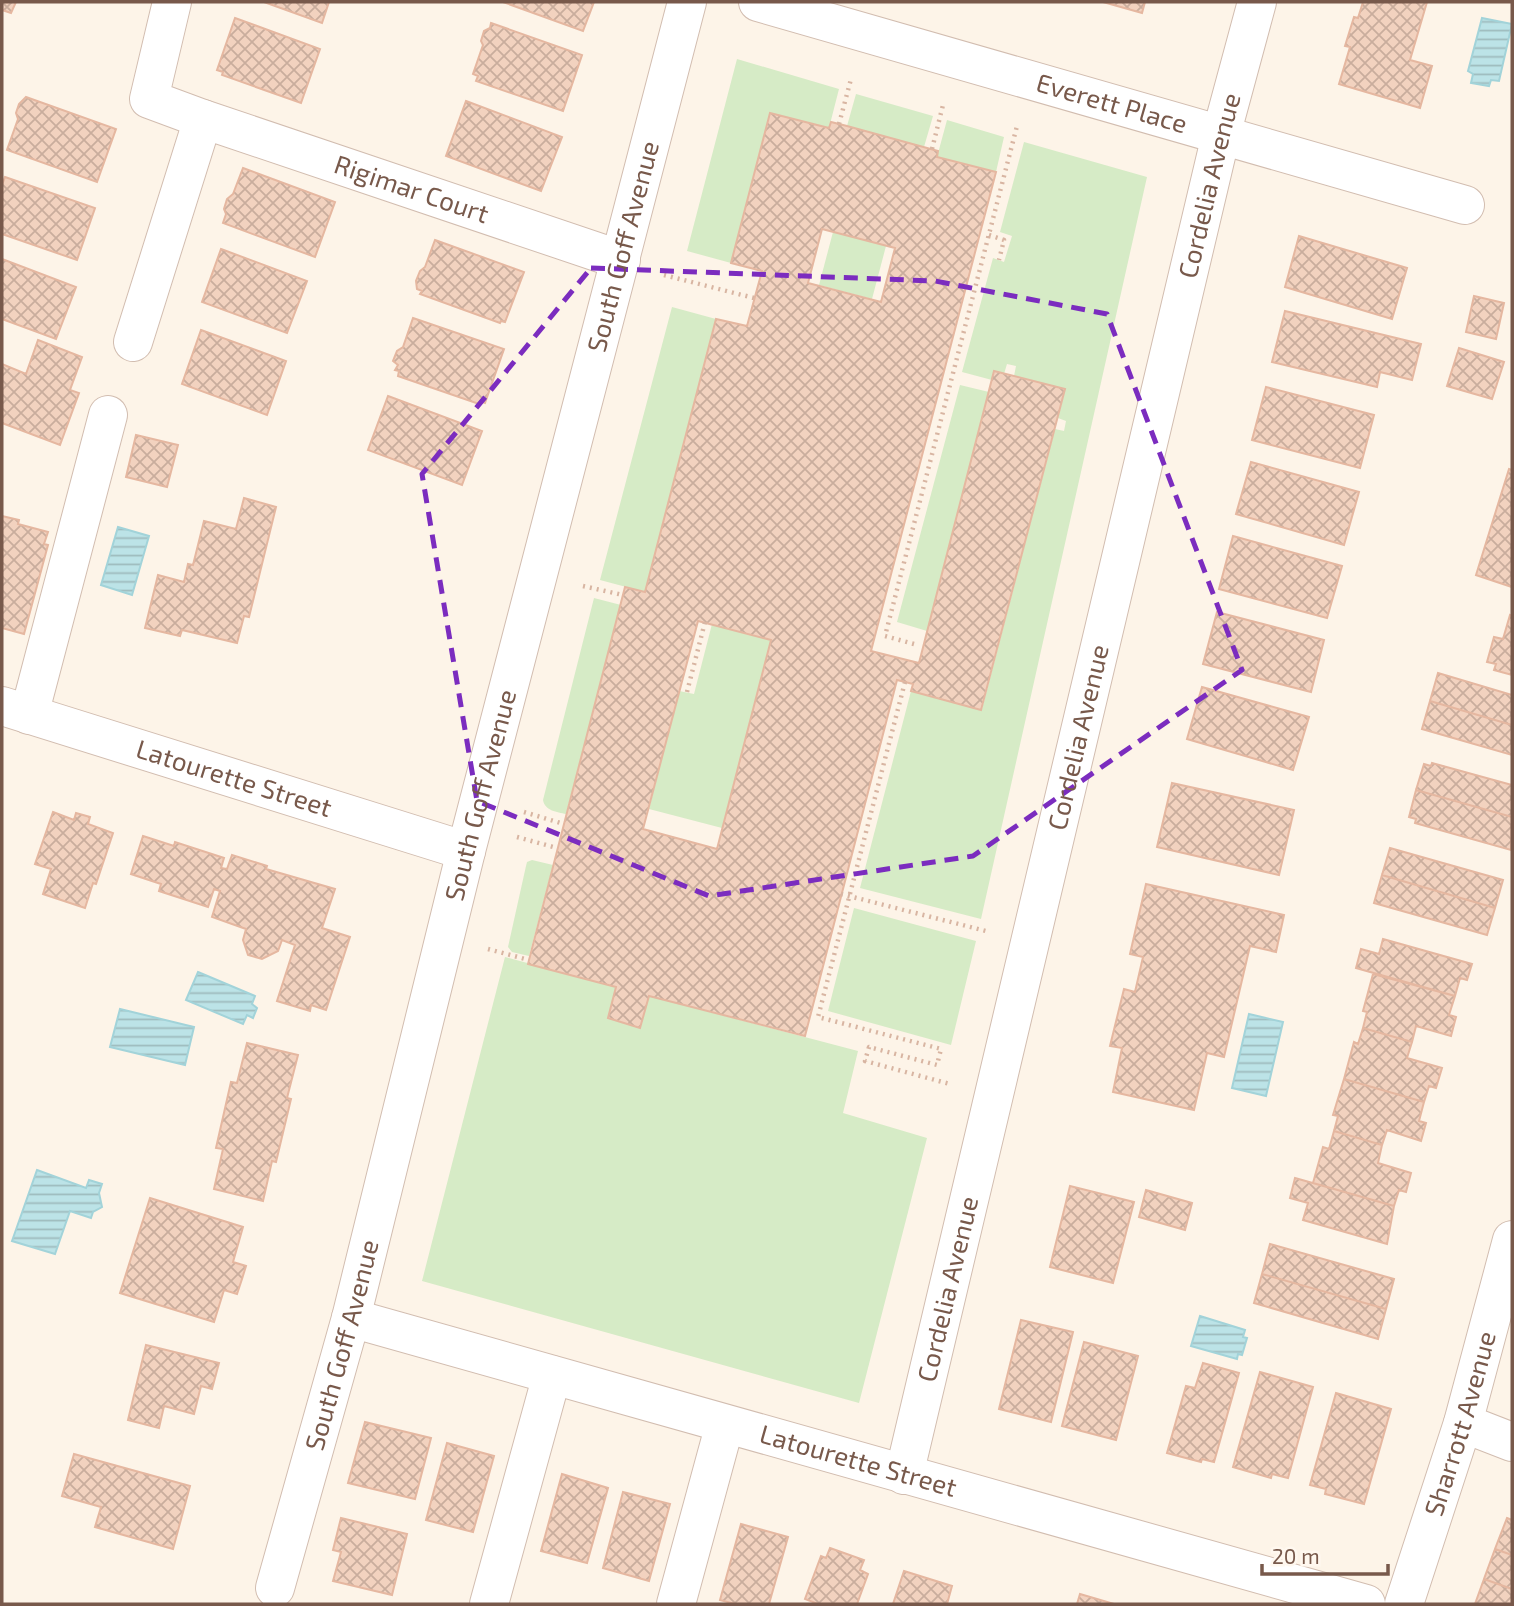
<svg xmlns="http://www.w3.org/2000/svg" width="1514" height="1606" font-family="'Exo 2',sans-serif">
  <style>
    .green { fill: #d6ebc6 }
    .water { fill: url(#water-rules); stroke: #a2d3d9; stroke-width: 2 }
    .building { fill: url(#building-cross-hatch); stroke: #e5b7a0; stroke-width: 2; fill-rule: evenodd }
    .lines { fill: none; stroke-linecap: round; stroke-linejoin: round }
    .minor-casing { stroke: #d2bdb0; stroke-width: 40 }
    .path { stroke: #d8b5a2; stroke-width: 4.5; stroke-dasharray: 2 5; stroke-linecap: butt }
    .minor { stroke: #fff; stroke-width: 38 }
    .marked { fill: none; stroke: #7b2cbf; stroke-width: 5; stroke-dasharray: 14 9; stroke-linejoin: round }
    .labels { text-anchor: middle; stroke-width: 6; stroke-linejoin: round; paint-order: stroke }
    .street-label { font-size: 26px; fill: #78594b; stroke: #fff8ef }
  </style>
  <defs>
    <pattern id="water-rules" width="6" height="5" patternUnits="userSpaceOnUse" patternTransform="scale(1.75)"><rect width="6" height="5" fill="#bce3e7"/><path d="M0 2.5h6" fill="none" stroke="#9ebbbd"/></pattern>
    <pattern id="building-cross-hatch" width="8" height="8" patternUnits="userSpaceOnUse" patternTransform="scale(1.75)"><rect width="8" height="8" fill="#f2d2bf"/><path d="M0 0l8 8M0 8l8-8" fill="none" stroke="#c9ad9d"/></pattern>
  </defs>
  <rect width="100%" height="100%" fill="#fdf4e8"/>
  <path class="green" d="M737,59L839,89L829,128L770,114L731,263L687,251Z
    M856,94L933,116L924,147L847,126Z
    M947,120L1004,137L996,172L937,157Z
    M1024,142L1147,177L981,919L860,888L911,691L982,709L1055,429L1064,431L1066,421L1058,418L1065,390L1014,376L1016,366L1007,364L1004,374L995,371L992,380L962,372L993,258L1004,262L1012,236L1000,232Z
    M833,232L886,246L872,299L819,285Z
    M672,307L716,319L645,592L600,580Z
    M960,385L989,392L927,631L897,622Z
    M594,598L621,605L566,814C557,812 545,811 543,800Z
    M712,624L771,640L722,828L649,809L679,691L694,694Z
    M532,860L553,865L529,956L512,952L508,947L526,866L527,862Z
    M854,908L976,941L951,1045L828,1011Z
    M505,957L616,987L609,1018L640,1028L649,996L858,1051L843,1113L927,1138L859,1403L422,1281Z"/>
  <path class="water" d="M1482,18L1512,24L1499,81L1491,80L1489,86L1471,83L1473,74L1468,71Z
    M118,527L149,536L132,595L101,585Z
    M198,972L255,996L252,1004L257,1008L253,1018L247,1015L243,1024L186,1000Z
    M120,1009L194,1027L185,1065L110,1047Z
    M1249,1014L1283,1022L1266,1096L1232,1088Z
    M37,1170L86,1188L89,1180L102,1184L99,1193L102,1207L93,1212L91,1218L70,1211L55,1254L12,1241Z
    M1200,1316L1245,1330L1243,1337L1247,1338L1242,1355L1238,1354L1237,1359L1191,1346Z"/>
  <path class="building" d="M2,2H16L11,13L2,10Z
    M264,2H329L322,23Z
    M503,2H594L583,31Z
    M1103,2H1145L1142,13Z
    M1363,2H1427L1410,60L1432,66L1420,108L1339,84L1350,47L1345,46L1354,17L1358,18Z
    M235,18L320,49L301,103L222,75L223,72L217,70Z
    M491,23L582,55L563,111L476,81L478,76L473,74L483,45L481,41L484,31L490,28Z
    M26,97L116,129L97,182L7,150L18,119L16,113L19,104Z
    M466,101L562,137L541,191L446,156Z
    M770,113L829,128L831,122L847,126L938,151L937,157L996,172L871,651L919,663L994,371L1065,389L981,710L911,691L913,684L897,680L805,1036L649,996L640,1028L608,1018L616,987L528,964L625,587L645,592L716,319L747,326L762,271L731,263ZM822,229L895,248L881,302L808,283ZM698,621L771,640L717,849L643,829Z
    M243,168L335,202L315,257L223,223L226,214L224,209L227,199L233,194Z
    M5,177L95,208L77,260L2,234V185Z
    M1299,236L1407,268L1392,319L1285,287Z
    M435,240L524,272L505,322L501,321L500,323L420,294L422,291L417,289L416,281L420,271L425,267Z
    M221,249L307,281L287,333L202,302Z
    M2,259L76,287L56,339L2,319Z
    M1474,296L1504,303L1496,339L1466,332Z
    M1285,311L1421,344L1412,380L1380,372L1377,387L1272,362Z
    M413,318L504,349L485,403L480,401L479,404L398,376L399,371L395,370L398,365L393,361L397,351L403,347Z
    M201,330L286,361L267,415L182,384Z
    M38,340L82,357L70,390L79,393L60,445L2,423V364L26,374Z
    M1459,348L1504,362L1492,399L1447,386Z
    M1266,387L1374,415L1360,468L1252,440Z
    M388,396L482,431L462,485L368,450Z
    M136,435L178,445L167,487L126,477Z
    M1251,462L1359,492L1344,545L1236,514Z
    M1509,469L1512,470V587L1476,575Z
    M244,498L276,507L249,617L244,616L237,643L182,630L180,636L145,628L158,575L184,582L188,564L193,565L204,521L236,529Z
    M2,516L19,520L18,524L48,532L44,544L48,545L24,634L2,628Z
    M1233,536L1342,566L1327,618L1219,589Z
    M1217,612L1324,640L1311,692L1203,664Z
    M1510,615L1512,616V675L1494,670L1496,664L1487,662L1494,637L1503,639Z
    M1438,673L1512,695V725L1430,701Z
    M1202,687L1309,717L1293,770L1187,739Z
    M1430,701L1512,725V755L1422,729Z
    M1432,763L1512,785V817L1416,790L1424,764L1431,766Z
    M1172,783L1294,810L1279,875L1157,847Z
    M1416,790L1512,817L1511,850L1415,823L1416,819L1409,817Z
    M53,812L74,820L76,813L90,817L88,824L113,833L96,884L93,883L85,908L43,894L51,869L35,864Z
    M143,836L174,846L175,842L224,858L221,868L227,869L232,855L267,866L266,869L335,889L322,928L350,937L326,1010L311,1005L310,1011L277,1001L295,945L282,940L278,951L262,959L248,955L243,940L246,929L212,917L220,891L214,889L208,907L159,891L161,884L131,874Z
    M1390,848L1503,880L1495,908L1382,875Z
    M1382,875L1495,908L1487,935L1374,903Z
    M1146,884L1284,915L1276,952L1250,946L1224,1057L1207,1053L1194,1110L1113,1092L1122,1048L1110,1046L1124,989L1135,992L1143,957L1130,954Z
    M1383,939L1472,964L1467,980L1460,978L1455,996L1356,968L1361,949L1379,954Z
    M1373,974L1455,996L1449,1015L1456,1017L1451,1036L1416,1026L1412,1042L1363,1028L1367,1012L1363,1011Z
    M1363,1028L1412,1042L1407,1058L1442,1068L1436,1088L1429,1086L1424,1102L1344,1079L1354,1042L1358,1044Z
    M247,1043L298,1055L287,1098L291,1099L276,1162L272,1161L263,1201L214,1189L223,1149L216,1148L231,1082L237,1083Z
    M1344,1079L1424,1102L1419,1121L1426,1123L1421,1141L1387,1130L1382,1145L1334,1131L1338,1116L1333,1115Z
    M1334,1131L1382,1145L1378,1163L1411,1173L1406,1192L1399,1190L1394,1206L1313,1183L1323,1147L1329,1149Z
    M1295,1178L1394,1206L1387,1244L1303,1220L1308,1203L1290,1198Z
    M1070,1186L1134,1202L1113,1283L1050,1267Z
    M1146,1190L1192,1203L1185,1230L1139,1217Z
    M150,1198L243,1227L233,1262L246,1266L242,1279L237,1294L224,1290L214,1322L120,1293Z
    M1270,1244L1394,1279L1386,1309L1262,1274Z
    M1262,1274L1386,1309L1378,1339L1254,1303Z
    M1021,1320L1073,1332L1051,1422L999,1409Z
    M1084,1342L1138,1356L1116,1440L1062,1426Z
    M146,1345L219,1363L212,1389L201,1386L194,1414L164,1406L159,1428L128,1420Z
    M1203,1363L1239,1373L1214,1462L1202,1459L1201,1462L1167,1453L1186,1386L1195,1388Z
    M1260,1372L1313,1387L1288,1478L1272,1474L1271,1478L1233,1467Z
    M1336,1393L1391,1409L1364,1504L1325,1494L1326,1489L1310,1485Z
    M365,1422L431,1438L415,1499L348,1483Z
    M447,1443L494,1456L473,1532L426,1520Z
    M74,1454L190,1486L173,1549L95,1527L101,1507L62,1496Z
    M562,1474L608,1488L587,1563L541,1551Z
    M623,1492L670,1504L649,1581L603,1568Z
    M341,1518L407,1534L392,1595L333,1581L341,1552L333,1550Z
    M1507,1518L1512,1520V1555L1495,1549Z
    M741,1524L788,1537L769,1604H735L720,1600Z
    M830,1548L864,1560L860,1570L868,1574L857,1604H818L805,1599L821,1556L826,1558Z
    M1495,1549L1512,1555V1589L1484,1579Z
    M904,1571L952,1586L947,1604H893Z
    M1484,1579L1512,1589V1604H1475Z
    M1080,1594L1114,1604H1077Z"/>
  <g class="lines">
    <g class="minor-casing">
      <g id="minor">
        <path id="s1" d="M758,2L1465,205"/>
        <path id="s2" d="M203,119L621,260"/>
        <path d="M133,342L203,119L149,99L172,2"/>
        <path id="s3" d="M2,706L466,851"/>
        <path d="M29,715L108,415"/>
        <path id="s4" d="M351,1318L1366,1604"/>
        <path d="M1463,1423L1512,1442"/>
        <path id="s5" d="M904,1475L1221,135L1257,2"/>
        <path id="s6" d="M275,1588L351,1318L466,851L687,2"/>
        <path d="M489,1604L552,1375"/>
        <path d="M676,1604L725,1424"/>
        <path id="s7" d="M1404,1604L1463,1423L1512,1240"/>
      </g>
    </g>
    <path class="path" d="M839,124L851,79
      M932,149L943,105
      M989,235L1004,240L999,260
      M664,275L754,298
      M583,586L623,595
      M914,644L885,636L1017,126
      M905,682L818,1017L941,1049L937,1065L869,1047L865,1061L950,1084
      M687,692L705,622
      M524,812L564,824
      M517,837L557,848
      M841,894L986,931
      M488,949L529,960"/>
    <use href="#minor" class="minor"/>
  </g>
  <path class="marked" d="M591,268L935,281L1107,314L1242,670L973,856L709,896L477,801L422,474Z"/>
  <g class="labels">
    <g class="street-label">
      <text dy="9" stroke="none"><textPath href="#s1" startOffset="368">Everett Place</textPath></text>
      <text dy="9" stroke="none"><textPath href="#s5" startOffset="1325">Cordelia Avenue</textPath></text>
      <text dy="9" stroke="none"><textPath href="#s2" startOffset="220">Rigimar Court</textPath></text>
      <text dy="9" stroke="none"><textPath href="#s6" startOffset="1386">South Goff Avenue</textPath></text>
      <text dy="9" stroke="none"><textPath href="#s5" startOffset="758">Cordelia Avenue</textPath></text>
      <text dy="9" stroke="none"><textPath href="#s3" startOffset="243">Latourette Street</textPath></text>
      <text dy="9" stroke="none"><textPath href="#s6" startOffset="819">South Goff Avenue</textPath></text>
      <text dy="9" stroke="none"><textPath href="#s5" startOffset="191">Cordelia Avenue</textPath></text>
      <text dy="9" stroke="none"><textPath href="#s6" startOffset="252">South Goff Avenue</textPath></text>
      <text dy="9" stroke="none"><textPath href="#s7" startOffset="189">Sharrott Avenue</textPath></text>
      <text dy="9" stroke="none"><textPath href="#s4" startOffset="527">Latourette Street</textPath></text>
    </g>
  </g>
  <rect width="1514" height="1606" fill="none" stroke="#78594b" stroke-width="7"/>
  <path d="M1262 1564v10h126v-10" fill="none" stroke="#78594b" stroke-width="3.5"/>
  <text x="1272" y="1564" font-size="21" fill="#78594b" stroke="#fff8ef" stroke-width="5" paint-order="stroke">20 m</text>
</svg>
